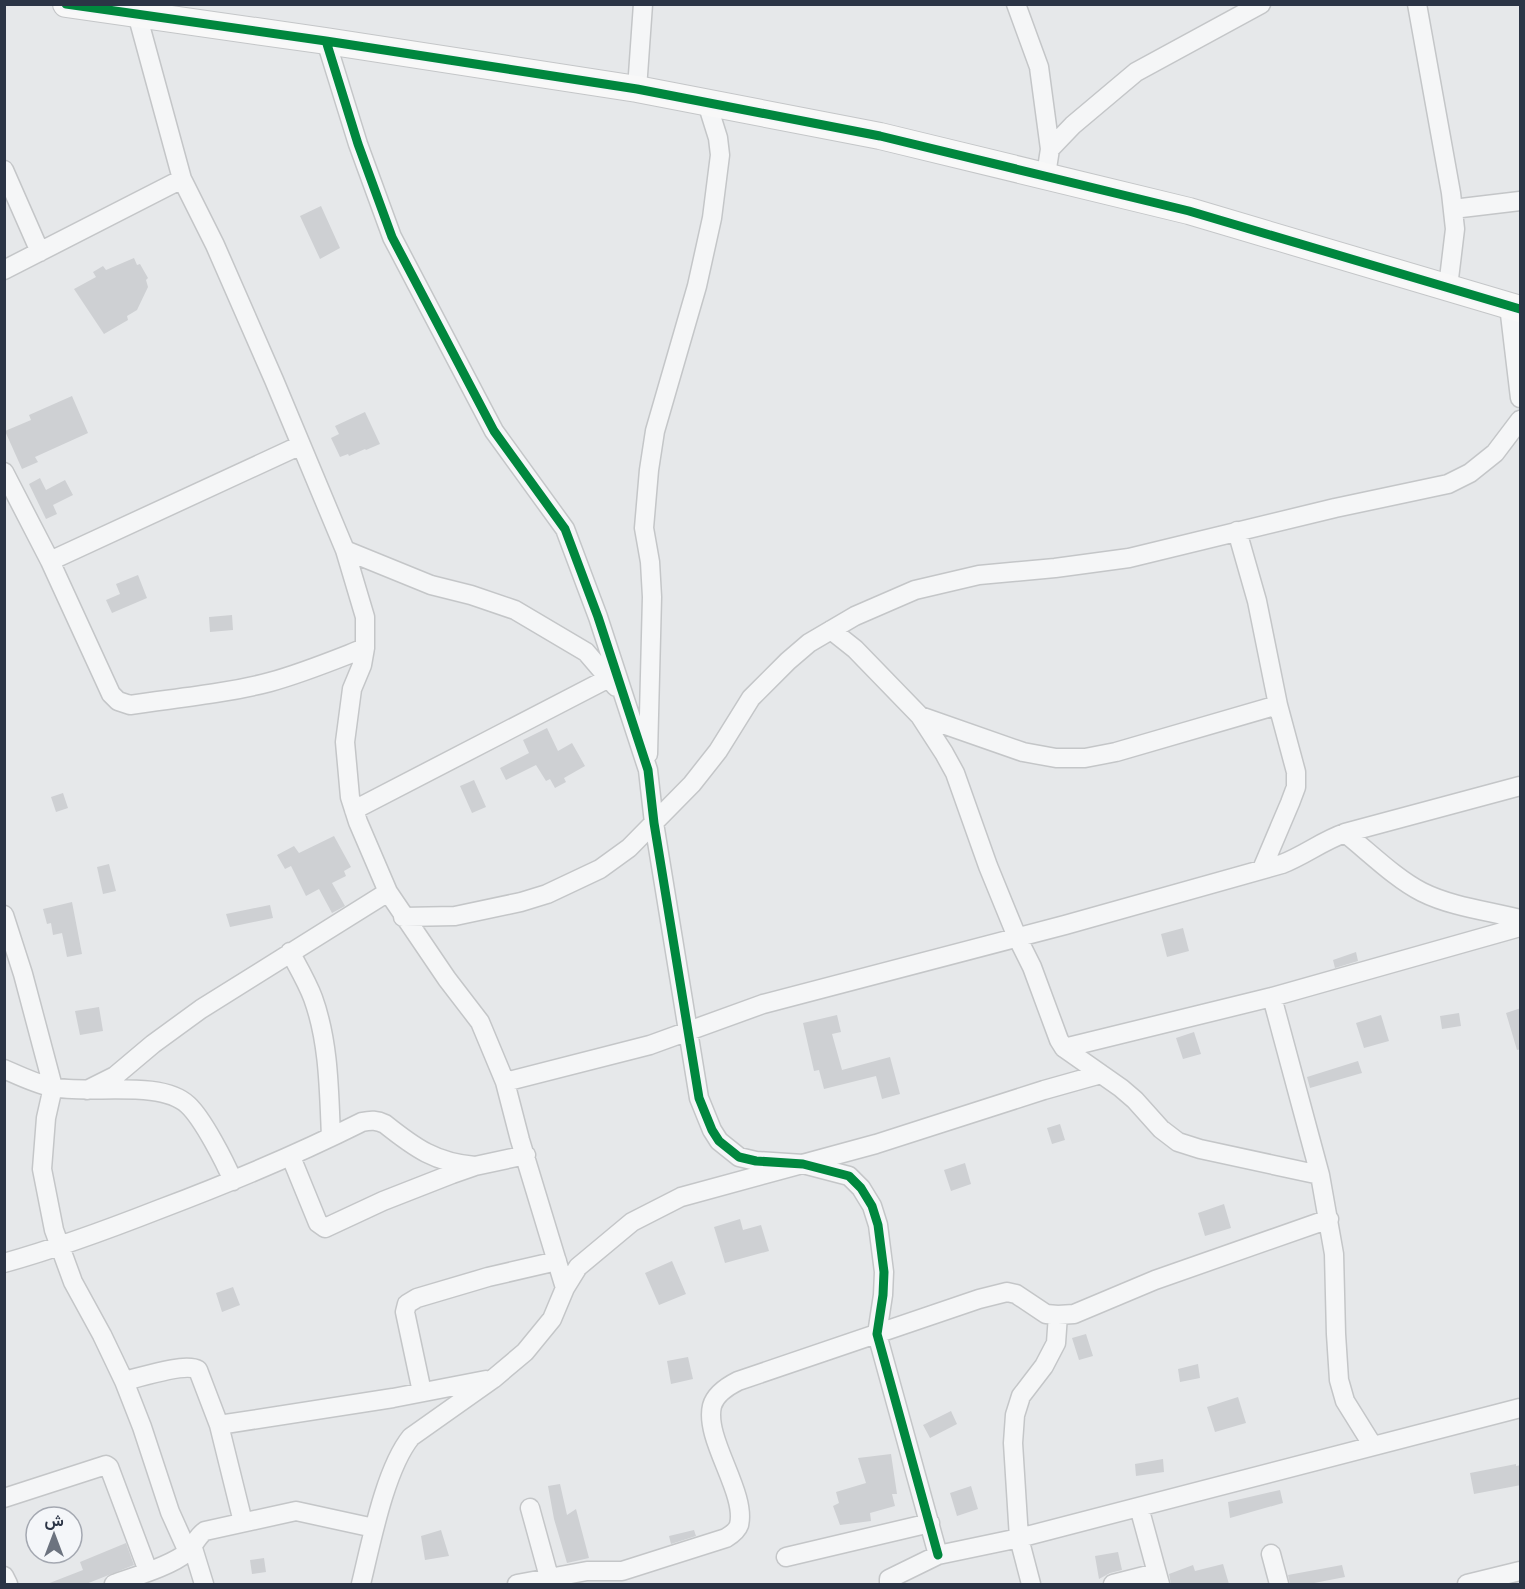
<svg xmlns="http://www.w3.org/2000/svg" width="1525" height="1589" font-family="'IBM Plex Sans',Vazirmatn,sans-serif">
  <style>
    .building { fill: #ced0d3 }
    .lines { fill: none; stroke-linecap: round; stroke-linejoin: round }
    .street-casing { stroke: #c4c6c8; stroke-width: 21 }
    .secondary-casing { stroke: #c4c6c8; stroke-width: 28 }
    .street { stroke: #f5f6f7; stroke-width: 18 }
    .secondary { stroke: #f8f8f8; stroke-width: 26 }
    .cycleway-casing { stroke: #f4f6f9; stroke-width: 13 }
    .cycleway { stroke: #00873e; stroke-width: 9 }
  </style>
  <rect width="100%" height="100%" fill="#e6e8ea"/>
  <path class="building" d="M321,206L340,248L320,259L300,216Z
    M134,258L137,265L140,264L148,278L146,280L148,287L137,310L127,316L128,320L104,334L74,289L96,277L93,272L103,266L106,270Z
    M72,396L88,433L35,457L38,462L22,469L5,431L31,420L29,415Z
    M365,412L380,444L366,450L365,449L349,456L348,454L340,457L331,438L339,434L335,426Z
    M40,478L46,490L65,480L73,495L53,505L57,514L46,519L29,484Z
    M138,575L147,598L112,613L106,600L120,594L116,584Z
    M232,615L233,630L210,632L209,617Z
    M547,728L558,751L572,743L585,766L564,778L566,782L555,788L550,779L546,781L536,765L506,780L500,768L529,753L523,740Z
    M474,780L486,807L472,813L460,786Z
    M63,793L68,808L56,812L51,797Z
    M334,836L351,867L344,871L346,876L332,883L345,906L332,913L319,889L306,896L291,866L285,869L277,855L294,846L299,853Z
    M109,864L116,891L103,894L97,867Z
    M72,902L82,954L67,957L62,933L53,935L51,923L47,924L43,909Z
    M270,905L273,918L230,927L226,914Z
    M1183,928L1189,951L1167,957L1161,934Z
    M1356,952L1358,961L1335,968L1333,960Z
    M99,1007L103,1031L80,1035L75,1011Z
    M1521,1008V1049L1517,1050L1506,1013Z
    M1459,1013L1461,1026L1442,1029L1440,1016Z
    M837,1015L841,1032L832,1034L842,1070L890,1057L900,1094L882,1099L876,1076L824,1089L819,1070L814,1071L803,1023Z
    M1381,1015L1389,1041L1364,1048L1356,1023Z
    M1194,1032L1201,1054L1183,1059L1176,1038Z
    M1358,1061L1362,1073L1310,1088L1307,1077Z
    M1060,1124L1065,1140L1052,1144L1047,1128Z
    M965,1163L971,1184L951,1191L944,1170Z
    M1224,1204L1231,1228L1205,1236L1198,1213Z
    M740,1219L743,1230L761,1225L769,1251L725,1263L714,1227Z
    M672,1261L686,1294L659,1305L645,1273Z
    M233,1287L240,1305L222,1312L216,1293Z
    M1086,1334L1093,1356L1079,1360L1072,1338Z
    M688,1357L693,1379L671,1384L667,1361Z
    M1198,1364L1200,1378L1180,1382L1178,1369Z
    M1238,1397L1246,1423L1215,1432L1207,1407Z
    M951,1411L957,1424L930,1438L923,1425Z
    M891,1454L897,1494H892L895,1506L870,1513L871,1521L840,1525L833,1506L839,1503L836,1492L866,1483L858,1458Z
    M1163,1459L1164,1472L1136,1476L1135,1464Z
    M1516,1464V1466L1521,1465V1485L1474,1494L1470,1473Z
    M560,1484L567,1515L576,1509L589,1558L567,1563L554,1519L548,1486Z
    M971,1486L978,1509L957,1516L950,1493Z
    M1280,1490L1283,1503L1230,1518L1228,1502Z
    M441,1530L449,1556L425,1560L421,1536Z
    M694,1530L696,1536L671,1544L669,1536Z
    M126,1543L134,1565L86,1584H47L83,1570L80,1562Z
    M1118,1552L1122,1570L1110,1573L1099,1579L1095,1556Z
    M264,1558L266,1572L252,1574L250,1560Z
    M1223,1564L1229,1584H1171L1169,1574L1193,1565L1195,1571Z
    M1342,1565L1345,1577L1309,1584H1290L1288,1575Z"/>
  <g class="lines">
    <g class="street-casing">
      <path id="street" d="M1016,4L1039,67L1050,149L1046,175
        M1417,4L1451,193L1455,229L1448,287
        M137,14L182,179L215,245L274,380L345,550L365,617V648L362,665L352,689L345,742L350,797L358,822L388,892L447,979L480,1022L505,1082L520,1140L565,1288
        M326,41L358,144L392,237L494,431L565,529L598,617L648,770L654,823L699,1098L712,1130L719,1141L739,1157L756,1161L803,1164L849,1176L861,1188L872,1206L878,1225L884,1272L883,1295L877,1334L938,1555
        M637,89L643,4
        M1050,149L1073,125L1136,72L1261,4
        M4,170L40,252
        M1453,209L1520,201
        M4,270L182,179
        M1509,306L1520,398
        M4,472L50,561L111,694L118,701L130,705C177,698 224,694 270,682C303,673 334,660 365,648
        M1237,531L1257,601L1278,705L1296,772V787L1290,803L1262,869
        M345,550L431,585L471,595L515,610L586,652L616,687
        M50,561L301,445
        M831,630L855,649L920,716L944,753L955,773L988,866L1017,937L1032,967L1059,1040L1064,1048L1121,1088L1135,1100L1161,1129L1178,1142L1200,1149L1320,1175L1334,1254L1336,1334L1339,1380L1345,1401L1373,1446
        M920,716L1023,752L1056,758H1085L1116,752L1278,705
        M648,754L652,597L650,562L644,528L649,470L655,431L697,286L712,218L720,155L718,138L707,103
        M354,810L609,678
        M1345,833C1369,852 1396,879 1422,892C1452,907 1489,911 1520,919
        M4,915L23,974L53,1087L46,1118L42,1169L54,1230L73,1282L102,1335L124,1381L142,1427L170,1512L188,1552
        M403,917L455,916L521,902L547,894L600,869L629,848L692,784L718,751L751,698L788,661L809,643L855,616L915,590L979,575L1055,568L1129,558L1335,508L1448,484L1470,473L1495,453L1520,420
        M290,952C298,967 307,982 313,998C329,1042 329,1091 331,1137
        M1272,997L1320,1175
        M1064,1048L1272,997L1520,927
        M4,1069C20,1076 36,1084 52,1087C89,1095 161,1079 188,1105C203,1119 225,1162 233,1181
        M505,1082L650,1045L763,1004L1065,925L1282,864C1305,855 1322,841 1345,833L1520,786
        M87,1090L115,1076L153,1044L201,1009L388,892
        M291,1157L318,1223L325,1228L383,1201L452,1174L475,1166L526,1155
        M4,1263C58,1248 109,1229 160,1209C229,1183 296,1155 362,1122C371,1120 377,1120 385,1124C415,1148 436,1163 475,1166
        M124,1381C139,1378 185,1362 198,1370L219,1425L243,1522
        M422,1392L405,1312L407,1304L417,1298L488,1277L557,1261
        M219,1425L393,1398L486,1380
        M4,1498L106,1465L109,1467L148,1571
        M1139,1507L1160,1584
        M530,1508L549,1577
        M192,1545L204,1584
        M1271,1554L1279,1584
        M786,1557L930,1523
        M4,1576L8,1584
        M114,1584C133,1577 171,1566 186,1553C194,1547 196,1537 205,1531L296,1511L374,1528
        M361,1584C371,1543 385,1469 411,1437L493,1379L525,1352L552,1319L565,1288L578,1267L632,1222L681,1197L876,1144L1044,1090L1101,1074
        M517,1584L587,1571H622L726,1538C731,1535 737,1531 739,1525C747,1493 704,1439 712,1406C715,1395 728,1386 738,1381L979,1299L1007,1292L1016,1294L1046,1314L1058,1315L1074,1314L1155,1280L1329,1219
        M889,1584V1579L938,1555L1019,1538L1520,1408
        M1031,1584L1019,1538L1013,1443L1015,1415L1021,1396L1044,1366L1056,1343L1058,1315
        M1113,1584L1156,1573
        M1467,1584L1520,1571"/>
    </g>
    <g class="secondary-casing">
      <path id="secondary" d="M66,4L326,41L637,89L880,136L1189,211L1520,309"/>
    </g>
    <use href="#street" class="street"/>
    <use href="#secondary" class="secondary"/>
    <g class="cycleway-casing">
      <path id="cycleway" d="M66,4L326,41L637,89L880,136L1189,211L1520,309
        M326,41L358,144L392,237L494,431L565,529L598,617L648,770L654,823L699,1098L712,1130L719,1141L739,1157L756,1161L803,1164L849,1176L861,1188L872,1206L878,1225L884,1272L883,1295L877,1334L938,1555"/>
    </g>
    <use href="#cycleway" class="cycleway"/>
  </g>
  <rect width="1525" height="1589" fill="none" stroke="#2b3445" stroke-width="12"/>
  <g transform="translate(54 1535)"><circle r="28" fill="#f4f6f9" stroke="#a4a8b1" stroke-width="1.5"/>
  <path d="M0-4.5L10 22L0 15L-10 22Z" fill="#6c737f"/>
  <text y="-9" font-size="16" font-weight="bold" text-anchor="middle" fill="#2b3445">ش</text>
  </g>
</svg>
